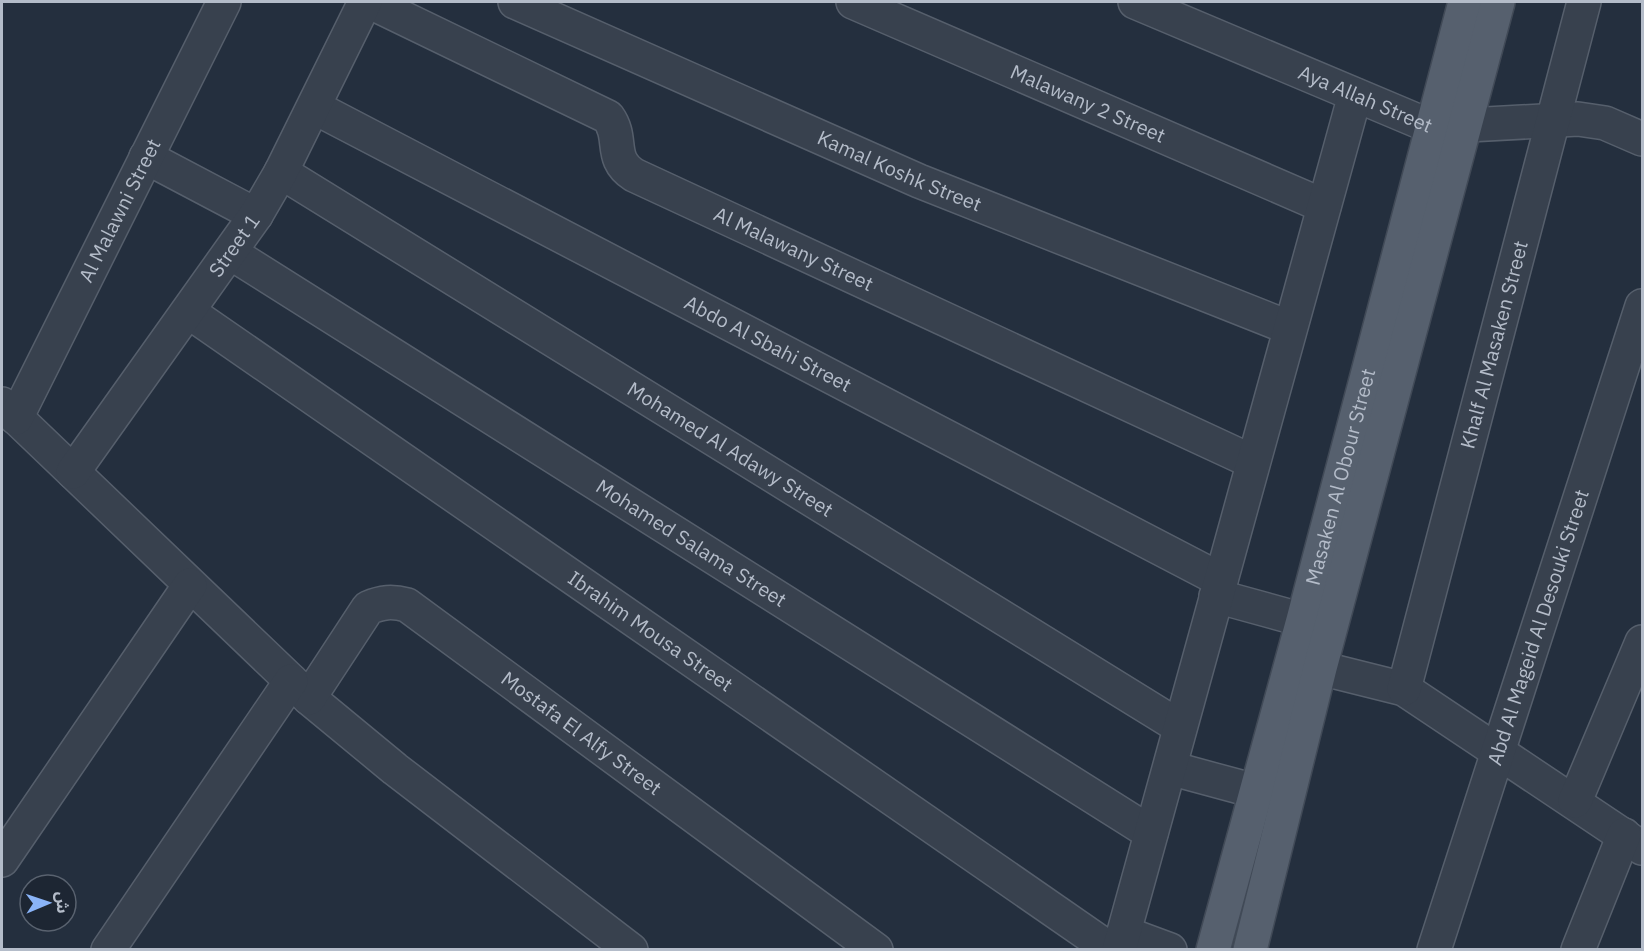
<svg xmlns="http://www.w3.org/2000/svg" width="1644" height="951" font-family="'IBM Plex Sans','Noto Sans Arabic',sans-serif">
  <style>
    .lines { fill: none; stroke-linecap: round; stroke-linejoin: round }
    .minor-casing { stroke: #565f6c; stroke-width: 36 }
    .primary-casing { stroke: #414a57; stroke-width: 36 }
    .minor { stroke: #38414e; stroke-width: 33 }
    .primary { stroke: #56606e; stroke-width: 33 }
    .labels { text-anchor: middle; stroke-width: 4.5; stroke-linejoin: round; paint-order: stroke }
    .street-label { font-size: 20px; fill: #b4bcc9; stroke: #1d2633 }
  </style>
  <rect width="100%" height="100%" fill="#242f3e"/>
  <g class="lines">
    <g class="minor-casing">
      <g id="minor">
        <path id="s1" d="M370,2L608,117C624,139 608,158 634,175L1253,462"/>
        <path id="s2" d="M515,2L919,181L1290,328"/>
        <path id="s3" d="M853,2L1324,206"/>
        <path id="s4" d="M1135,2L1432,127L1578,119L1605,123L1642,139"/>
        <path id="s5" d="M314,107L1221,580"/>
        <path d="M146,157L256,215"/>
        <path id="s6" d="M281,172L1180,727"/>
        <path id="s7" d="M231,253L1151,833"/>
        <path id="s8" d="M189,312L1111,950"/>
        <path d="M2,404L309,698L395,769L631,950"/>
        <path id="s9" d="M16,418L224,2"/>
        <path id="s10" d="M73,472L256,215L281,172L365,2"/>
        <path d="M1216,596L1303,620"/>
        <path d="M1320,668L1404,689L1642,848"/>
        <path id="s11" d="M1404,689L1584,2"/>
        <path id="s12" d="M309,698L368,608C382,602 392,601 407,605L876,950"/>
        <path d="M1170,768L1255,791"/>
        <path d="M1575,801L1642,642"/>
        <path d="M2,860L190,585"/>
        <path d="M1124,933L1170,950"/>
        <path d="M108,950L291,681"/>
        <path d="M1119,950L1355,95"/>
        <path id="s13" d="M1434,950L1642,306"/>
        <path d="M1578,950L1624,835"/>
      </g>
    </g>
    <g class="primary-casing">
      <g id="primary">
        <path id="s14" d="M1213,950L1303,620L1465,2"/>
        <path d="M1250,950L1320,668L1498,2"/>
      </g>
    </g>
    <use href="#minor" class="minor"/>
    <use href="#primary" class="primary"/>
  </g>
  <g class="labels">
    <g class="street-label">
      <text dy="7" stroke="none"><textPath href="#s4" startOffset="250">Aya Allah Street</textPath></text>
      <text dy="7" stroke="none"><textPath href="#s3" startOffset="256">Malawany 2 Street</textPath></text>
      <text dy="7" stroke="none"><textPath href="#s2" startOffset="420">Kamal Koshk Street</textPath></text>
      <text dy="7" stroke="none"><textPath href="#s9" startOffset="232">Al Malawni Street</textPath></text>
      <text dy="7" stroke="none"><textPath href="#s10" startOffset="278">Street 1</textPath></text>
      <text dy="7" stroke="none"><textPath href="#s1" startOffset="506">Al Malawany Street</textPath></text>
      <text dy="7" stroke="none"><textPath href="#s5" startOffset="512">Abdo Al Sbahi Street</textPath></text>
      <text dy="7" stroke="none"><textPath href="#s11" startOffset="356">Khalf Al Masaken Street</textPath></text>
      <text dy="7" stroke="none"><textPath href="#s6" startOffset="528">Mohamed Al Adawy Street</textPath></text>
      <text dy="7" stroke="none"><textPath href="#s14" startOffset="490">Masaken Al Obour Street</textPath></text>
      <text dy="7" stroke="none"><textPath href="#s7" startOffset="544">Mohamed Salama Street</textPath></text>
      <text dy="7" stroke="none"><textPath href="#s13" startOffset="339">Abd Al Mageid Al Desouki Street</textPath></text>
      <text dy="7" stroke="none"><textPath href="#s8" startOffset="561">Ibrahim Mousa Street</textPath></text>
      <text dy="7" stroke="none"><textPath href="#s12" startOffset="364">Mostafa El Alfy Street</textPath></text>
    </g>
  </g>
  <rect width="1644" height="951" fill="none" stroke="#b4bcc9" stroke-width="6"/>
  <g transform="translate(48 903) rotate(88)"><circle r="28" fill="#1d2633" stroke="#59626f" stroke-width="1.5"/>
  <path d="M0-4.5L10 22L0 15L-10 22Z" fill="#8ab4f8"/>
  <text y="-9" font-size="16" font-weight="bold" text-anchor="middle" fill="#b4bcc9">ش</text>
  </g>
</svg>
